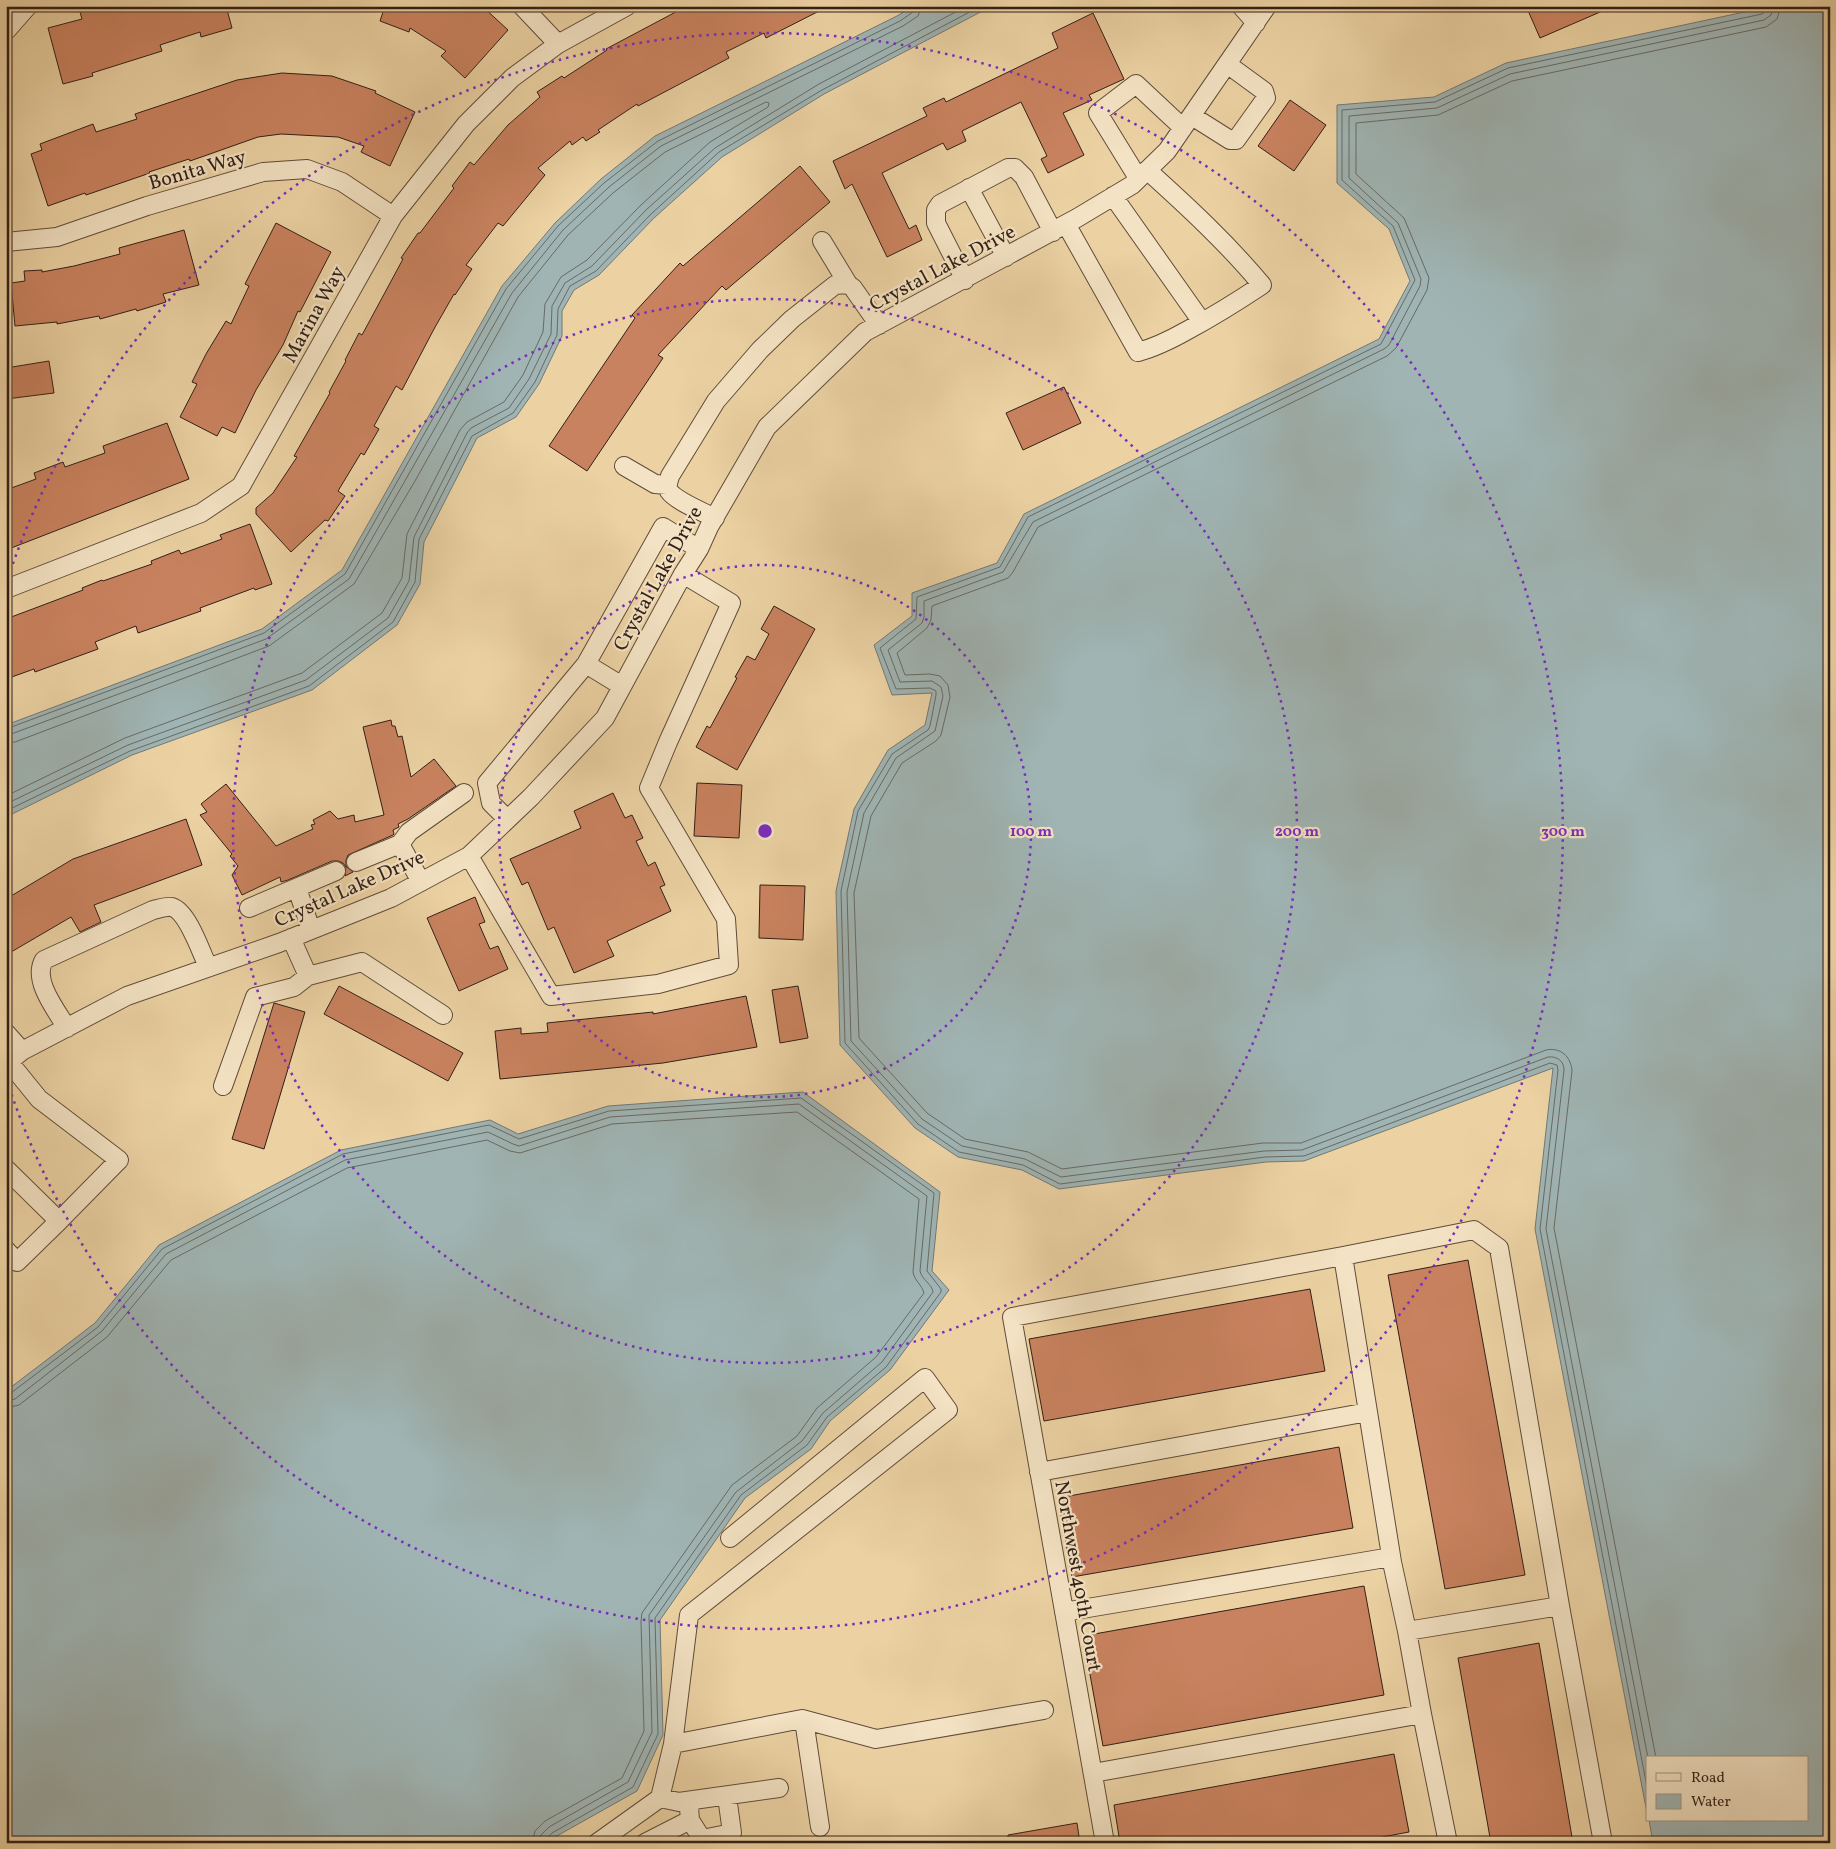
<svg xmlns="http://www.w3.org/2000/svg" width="1836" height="1849" font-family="Vollkorn,serif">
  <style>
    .water { fill: #9fb4b3; stroke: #737875 }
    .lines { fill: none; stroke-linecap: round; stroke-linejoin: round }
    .shore { stroke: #686a65; stroke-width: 1 }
    .building { fill: #c9825f; stroke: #321f17 }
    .minor-casing { stroke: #604c3a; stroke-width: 20 }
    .minor { stroke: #f3e2c3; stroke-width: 18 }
    .ring { fill: none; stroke: #7b2cbf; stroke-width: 2.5; stroke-dasharray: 2.5 5 }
    .labels { text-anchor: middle; stroke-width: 4.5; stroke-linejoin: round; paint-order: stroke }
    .street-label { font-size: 20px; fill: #321f17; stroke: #f3e2c3 }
    .centre { fill: #7b2cbf; stroke: #f3e2c3; stroke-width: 2.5 }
    .ring-label { font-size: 15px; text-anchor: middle; font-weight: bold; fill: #7b2cbf; stroke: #f3e2c3; stroke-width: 4.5; stroke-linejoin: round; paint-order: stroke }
  </style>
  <rect width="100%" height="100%" fill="#ecd2a3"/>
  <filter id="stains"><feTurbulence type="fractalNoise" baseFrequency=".004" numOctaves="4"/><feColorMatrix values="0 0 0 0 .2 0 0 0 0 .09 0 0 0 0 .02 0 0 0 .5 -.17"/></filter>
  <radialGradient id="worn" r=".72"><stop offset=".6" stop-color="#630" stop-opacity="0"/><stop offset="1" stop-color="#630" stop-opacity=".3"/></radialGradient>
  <path class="water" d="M914,6H992L824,94L722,157L654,218L599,275L574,290L562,311V336L539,384L516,417L477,438L424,542L420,584L397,625L312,690L132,755L6,817V725L262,629L342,570L502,286L555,223L601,179L655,136L897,16Z
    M1764,6H1830V1843H1653L1649,1820H1807V1758H1647V1813L1535,1229L1553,1068L1304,1161L1266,1162L1059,1189L1022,1170L958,1157L915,1128L840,1045L836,891L854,809L888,750L925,725L932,693L892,695L874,645L912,616V593L997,563L1024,514L1379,339L1410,281L1389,229L1337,183V105L1434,97L1506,63L1763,8Z
    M803,1092L940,1192L932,1271L949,1290L890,1370L830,1421L811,1449L745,1498L660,1620L663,1735L637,1791L555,1837L549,1843H6V1391L95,1323L159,1245L341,1150L490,1120L518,1134L608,1106Z"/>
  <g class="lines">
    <path class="shore" d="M6,729L264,633L345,574L506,289L558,226L604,183L658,141L900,21L913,12L916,6
      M6,736L266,639L349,579L512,293L563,230L609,187L661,146L903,26L918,16L922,6
      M6,743L15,742L269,646L354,584L415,481L518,297L568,235L613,193L665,152L766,102L769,103L768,107L710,142L641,205L587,260L561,277L545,304L543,332L523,375L504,402L467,422L460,430L407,534L402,578L382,613L302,673L125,738L6,796
      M6,804L128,745L306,680L388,618L409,581L414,537L467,433L471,428L509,408L529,379L551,334L552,306L565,283L592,266L646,210L715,148L819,84L967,6
      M6,811L130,751L309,686L393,622L415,582L419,539L472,436L513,413L535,382L557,335L558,309L570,286L596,271L650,215L719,152L822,90L981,6
      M6,1394L11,1393L98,1327L162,1249L343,1154L489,1125L519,1139L609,1111L801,1098L934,1193L927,1271L941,1289V1292L886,1367L827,1417L807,1445L741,1495L655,1618L658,1734L633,1787L552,1833L547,1838L546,1843
      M6,1401L15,1399L102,1331L166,1254L345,1160L488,1132L513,1144L519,1146L610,1117L799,1104L927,1196L920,1271C922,1280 932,1284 933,1292L882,1362L823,1413L802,1441L736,1492L649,1615L652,1732L628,1782L549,1827L541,1835L539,1843
      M6,1408L19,1405L107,1337L171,1260L347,1168L487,1140L510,1151L520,1153L612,1124L797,1112L919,1199L913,1272C914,1280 922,1285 924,1293L876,1357L817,1408L797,1436L732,1485L642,1613L641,1621L644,1731L622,1778L545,1821L535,1831L532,1843
      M1648,1758L1546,1229L1564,1070C1564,1061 1557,1056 1548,1057L1302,1150L1264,1151L1061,1177L1025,1159L962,1146L922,1119L851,1041L847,892L864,813L896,758L935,731L943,696L941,687L932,681L900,682L888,650L922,623L924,617V601L1003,572L1033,522L1384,349L1389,345L1420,286L1421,279L1398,223L1349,178V116L1437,108L1510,74L1764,20L1771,15L1773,6
      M1656,1758L1554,1228L1572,1071C1571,1056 1560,1047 1546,1050L1301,1143H1263L1062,1169L1028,1152L965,1139L927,1113L859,1038L854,893L871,816L902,763L936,741L941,735L950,697L948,685L940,676L930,674L905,675L897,653L927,628L931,620L932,606L1008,578L1013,572L1038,527L1387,356L1396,348L1427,290L1429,278L1404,218L1356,174V123L1438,115L1512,81L1766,27L1777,19L1781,6
      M1647,1787L1540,1229L1558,1070L1557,1065L1550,1063L1304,1156L1265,1157L1060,1184L1023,1165L959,1152L918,1124L845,1043L841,891L858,811L892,754L928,730L930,726L936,695V691L930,688L896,689L880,648L916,619L917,597L1000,567L1028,517L1381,344L1415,280L1393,226L1342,180V110L1435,102L1508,68L1762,14L1766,11L1767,6"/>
  </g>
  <path class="building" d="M101,6H226L232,28L201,37L200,32L160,45L162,51L92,73L93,76L63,84L48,28L82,19L80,12Z
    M385,6H482L508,30L465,78L441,56L446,51L410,28L409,32L380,21Z
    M687,6H829L766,38L764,33L726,52L729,58L638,106L637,104L598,130L600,132L586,141L583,137L572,145L570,141L538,168L545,175L503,226L498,223L466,265L472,269L455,295L454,294L434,329L402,390L396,386L374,426L379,429L364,455L361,453L338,491L345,496L328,521L325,520L291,552L256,514V508L273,493L297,457L294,456L330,393L329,392L346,361L345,360L359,333L362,335L403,259L401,258L418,233H420L454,188L452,186L470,162L474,165L508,125L540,97L537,92L562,76L564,78L607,50L606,49Z
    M1526,6H1614L1540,38Z
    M1093,13L1124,79L1089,95L1092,100L1063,113L1084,155L1048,173L1041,159L1047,156L1021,102L962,131L966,141L947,150L943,143L882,173L909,229L916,225L922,240L887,257L852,184L845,189L833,161L927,116L923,108L944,98L946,102L1058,48L1052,33Z
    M282,73L332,76L376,91L375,93L415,112L390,166L361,152L364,146L338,137L281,134L258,137L190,161L189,159L149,172L150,173L86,195L85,193L48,206L31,154L42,150L40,144L93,124L96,132L137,119L135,114L237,80Z
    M1290,100L1326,125L1294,171L1258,146Z
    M800,166L830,202L726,290L722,286L658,355L663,358L587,471L549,446L635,318L632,315L680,263L683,266Z
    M276,223L331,252L300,312L298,311L283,345L256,390L235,433L222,427L217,436L180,417L197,384L192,382L206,354L226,321L231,324L249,286L245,284Z
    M184,230L199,285L163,294L166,302L137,311L136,309L100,319L99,316L57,324V322L15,326L11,283L25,281L24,271L42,270V272L74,266L120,254L119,248Z
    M49,361L54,393L6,399V368Z
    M1064,387L1081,423L1023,450L1006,413Z
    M167,423L189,479L6,550V490L36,479L34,473L63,462L65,467L105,453L103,446Z
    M250,524L272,584L255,590L254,588L200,608L201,611L138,633L136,626L95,642L98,649L35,672L34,669L6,679V619L83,590L82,588L102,580L103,581L152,564L151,561L179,550L181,554L222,539L220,535Z
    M774,606L815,629L737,770L696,747L707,726L710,728L737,678L735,677L747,656L755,660L769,634L761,629Z
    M391,720L392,726H395L398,737L402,736L411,777L434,759L456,786L408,819L398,824L399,827L393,830L394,834L393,835L348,855L346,860V866L353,872L345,876L346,867L343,863L338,861H332L288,880L281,882L280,877L242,895L232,875L238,866L230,856L232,854L200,815L207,812L201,804L226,784L276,846L313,829L311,825L315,824L313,820L330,811L338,819L354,815L355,822L384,815L363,727Z
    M697,783L742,785L739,838L694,836Z
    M613,793L625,818L632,815L643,838L636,841L648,866L655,862L665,885L660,887L671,911L607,941L614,956L574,973L554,927L548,930L528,882L522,885L510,859L581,828L574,811Z
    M186,819L202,865L94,905L101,922L80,932L71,917L6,955V899L73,859Z
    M760,885L805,886L803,940L759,938Z
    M475,897L485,922L479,924L490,949L498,946L508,969L459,991L427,918Z
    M339,986L463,1053L448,1081L324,1014Z
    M798,986L808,1038L780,1043L772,990Z
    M746,996L757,1047L663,1063L500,1079L495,1031L521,1028V1034L548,1032L547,1023L653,1012V1014Z
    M274,1003L305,1012L264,1149L232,1139Z
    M1468,1260L1525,1575L1445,1589L1388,1275Z
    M1310,1289L1325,1371L1044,1421L1029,1339Z
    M1339,1447L1353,1528L1072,1577L1058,1498Z
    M1364,1586L1384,1695L1103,1746L1083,1636Z
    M1539,1643L1573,1843H1491L1458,1658Z
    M1394,1754L1409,1832L1350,1843H1120L1114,1805Z
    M1077,1823L1080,1843H1008V1835Z"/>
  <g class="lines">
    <g class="minor-casing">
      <path id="minor" d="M522,6L558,44
        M1241,6L1256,23
        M6,31L28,6
        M1192,116L1230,140H1236L1266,98L1264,91L1227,64
        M1138,178L1098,113L1136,84L1183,128
        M969,188L1006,257
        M1113,196L1202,322
        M1066,224L1138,352C1157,347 1172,339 1188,330C1214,316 1238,301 1262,285C1227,243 1187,206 1147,170
        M822,241L848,284
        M6,242L57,237L147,206L263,172L307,169L342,182L393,216
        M965,280L936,223V210L940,204L1008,168H1015L1024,177L1053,232
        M624,466L655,484L667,485
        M715,518C703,512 676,501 669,491C666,486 669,481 670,476L716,401L760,350L792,319L835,285L848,284L853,288L879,325
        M6,589L201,513L241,486L393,216L466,124L512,78L558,44L627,6
        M622,686L586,664L663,527L699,549
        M507,819L491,803L487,783L586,664
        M469,856L551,996L658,984L729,965L726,919L649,788L668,742L731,603L683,574
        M356,862L400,844
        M421,882L400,844L409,832L464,793
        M297,888L311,930
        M249,908L336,871
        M291,938L308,976L362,962L443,1015
        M67,1028C56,1010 32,980 44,960L153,910C158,909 167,906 172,907C188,912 201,952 208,967
        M6,1033L22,1051
        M9,1062L39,1099L119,1160L59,1221
        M6,1064L22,1051L127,996L279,943L391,898L469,856L531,797L605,718L683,574L699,549L709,527L767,427L865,332L1077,218L1132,185L1167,151L1267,6
        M223,1086L255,997L294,987L308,976
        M6,1169L59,1221L17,1262L6,1250
        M1343,1256L1474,1230L1499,1248L1560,1606L1407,1631
        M1039,1472L1368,1412
        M1560,1606L1603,1843
        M1064,1612L1391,1557
        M804,1720L820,1827
        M673,1744L802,1719L876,1739L1044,1710
        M1093,1773L1422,1714
        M660,1798L679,1802L779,1788
        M690,1820L702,1839L732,1833L727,1796
        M597,1843L660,1798L673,1744L689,1615L948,1410L925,1378L730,1538
        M645,1843L690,1820L689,1808
        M1105,1843L1012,1317L1343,1256L1392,1562L1407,1631L1422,1714L1448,1843"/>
    </g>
    <use href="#minor" class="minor"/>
  </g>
  <g class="ring">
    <circle cx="765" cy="831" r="266"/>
    <circle cx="765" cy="831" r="532"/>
    <path d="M8 578A798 798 0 1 1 8 1084"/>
  </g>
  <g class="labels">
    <g class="street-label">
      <text transform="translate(197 169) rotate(-16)" y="7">Bonita Way</text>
      <text transform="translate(942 267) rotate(-28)" y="7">Crystal Lake Drive</text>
      <text transform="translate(313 314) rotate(-61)" y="7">Marina Way</text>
      <text transform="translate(657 578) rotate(-61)" y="7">Crystal Lake Drive</text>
      <text transform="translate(349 888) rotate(-24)" y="7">Crystal Lake Drive</text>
      <text transform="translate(1079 1576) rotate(80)" y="7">Northwest 40th Court</text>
    </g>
  </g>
  <circle cx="765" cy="831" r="8" class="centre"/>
  <g class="ring-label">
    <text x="1031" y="836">100 m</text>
    <text x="1297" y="836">200 m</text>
    <text x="1563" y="836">300 m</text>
  </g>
  <rect width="1836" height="1849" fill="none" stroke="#ecd2a3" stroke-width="25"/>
  <rect x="8" y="8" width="1821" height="1834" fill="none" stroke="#321f17" stroke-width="2.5"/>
  <rect x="12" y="12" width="1811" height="1824" fill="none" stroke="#321f17"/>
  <rect x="1646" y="1756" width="162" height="65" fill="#f3e2c3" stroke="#a6947e"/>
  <rect x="1656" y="1773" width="25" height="8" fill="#f3e2c3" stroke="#a6947e"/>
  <text x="1691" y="1782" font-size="15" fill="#321f17">Road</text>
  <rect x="1656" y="1794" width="25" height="15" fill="#9fb4b3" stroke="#a6947e"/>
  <text x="1691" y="1806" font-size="15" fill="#321f17">Water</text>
  <rect width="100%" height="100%" filter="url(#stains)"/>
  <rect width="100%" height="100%" fill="url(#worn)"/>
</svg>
